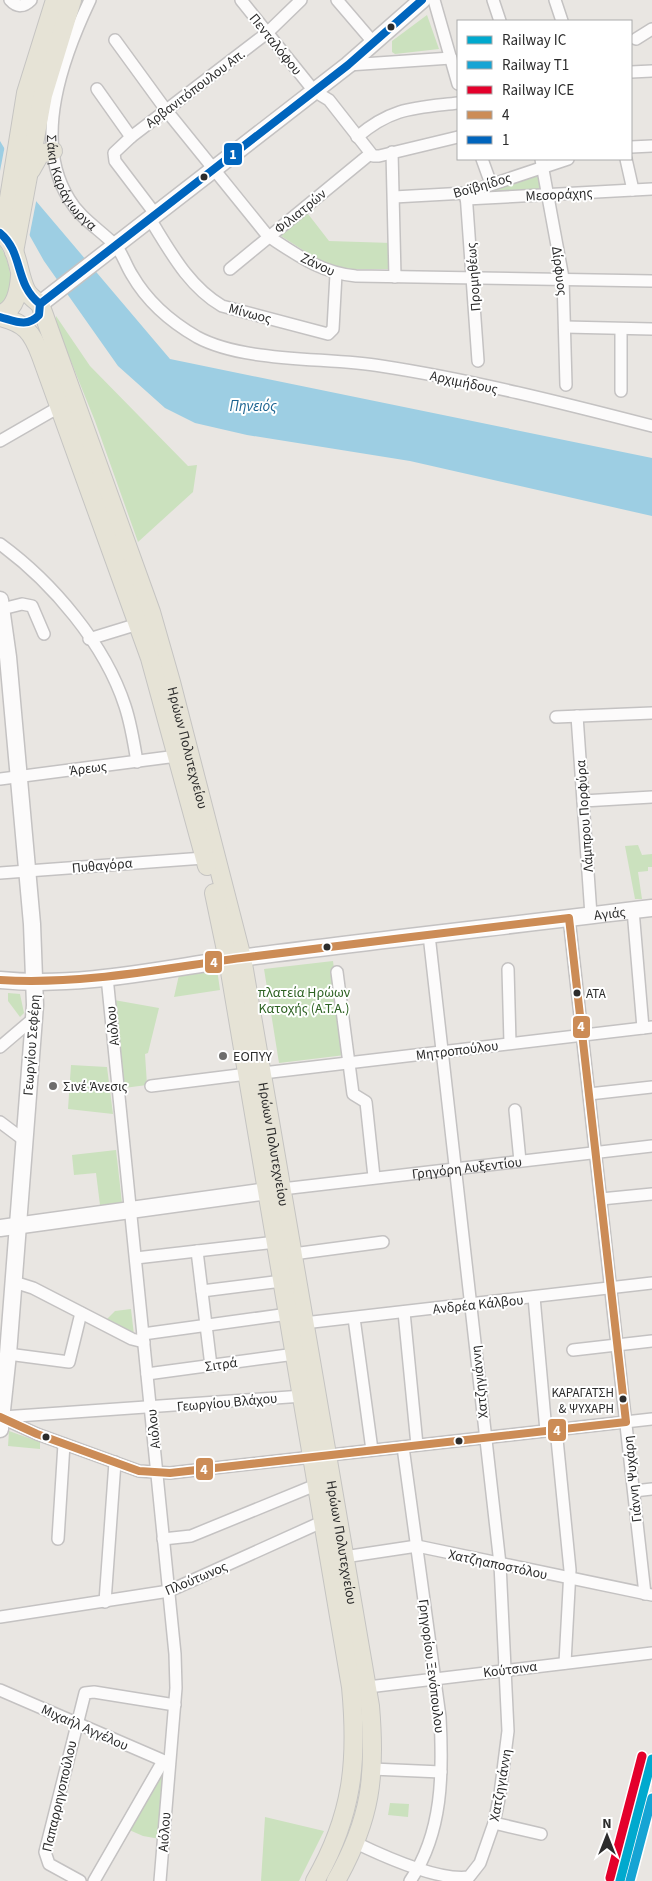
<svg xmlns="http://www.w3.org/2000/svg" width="652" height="1881" font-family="'Source Sans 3',sans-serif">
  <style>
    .green { fill: #cbe1be }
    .water { fill: #9dcee3 }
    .pier { fill: #e9e6e2 }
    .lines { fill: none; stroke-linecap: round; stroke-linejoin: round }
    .street-casing { stroke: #c4c2c2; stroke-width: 14 }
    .secondary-casing { stroke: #c4c2c2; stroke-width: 19 }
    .primary-casing { stroke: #c5c4c2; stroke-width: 20 }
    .street { stroke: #fcfbfb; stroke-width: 11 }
    .secondary { stroke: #fcfbfb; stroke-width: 16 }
    .primary { stroke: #e6e3d6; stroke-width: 18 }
    .bus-1-casing { stroke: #fff; stroke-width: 11 }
    .bus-2-casing { stroke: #fff; stroke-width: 11 }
    .bus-1 { stroke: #cc8c56; stroke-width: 8 }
    .bus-2 { stroke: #0065bd; stroke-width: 8 }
    .rail-1-casing { stroke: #fff; stroke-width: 12 }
    .rail-2-casing { stroke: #fff; stroke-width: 12 }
    .rail-3-casing { stroke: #fff; stroke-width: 12 }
    .rail-1 { stroke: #00a9ce; stroke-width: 9 }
    .rail-2 { stroke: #16a4d4; stroke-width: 9 }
    .rail-3 { stroke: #e4002b; stroke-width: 9 }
    .bus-dot { fill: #2c2c2c; stroke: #fff; stroke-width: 2 }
    .poi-dot { fill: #6e6d6c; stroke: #fff; stroke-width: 2 }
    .labels { text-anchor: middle; stroke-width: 4; stroke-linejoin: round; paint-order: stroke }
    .bus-label { font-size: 13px; fill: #2c2c2c; stroke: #fff; text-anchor: start }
    .street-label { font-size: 14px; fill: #2c2c2c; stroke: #fff }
    .park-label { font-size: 14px; fill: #2d6222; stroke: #fff }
    .poi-label { font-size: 14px; fill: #2c2c2c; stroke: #fff; text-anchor: start }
    .water-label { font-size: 15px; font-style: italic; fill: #1b6390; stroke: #fff }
    .line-badge { stroke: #fff; stroke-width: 2 }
    .badge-label { font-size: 14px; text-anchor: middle; font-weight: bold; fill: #fff }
  </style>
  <rect width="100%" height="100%" fill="#e9e6e2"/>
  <path class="green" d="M427,15L439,49L395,54L392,52V41Z
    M539,172L543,192L480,193Z
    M305,210L329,241L392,243V269H348L323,263L278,234Z
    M0,246C9,259 19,295 0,304Z
    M56,316L90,366L188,466L197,465L193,492L138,542L95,421L55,322Z
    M638,845L642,855L652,854V867H648V871L638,872L642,899H635L625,846Z
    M333,961L345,1055L279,1063L264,969Z
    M217,969L220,990L174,997L179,975Z
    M8,993L20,994L24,1013L20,1017L8,1001Z
    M114,1000L159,1008L148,1053L145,1054L147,1085L124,1088Z
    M71,1065L107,1067L113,1114L68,1109Z
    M116,1150L122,1203L100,1205L96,1173L74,1175L72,1155Z
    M131,1309L134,1335L105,1321L115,1311Z
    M9,1431L40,1442V1449L8,1446Z
    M163,1768L167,1770L160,1839L143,1836L127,1829Z
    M390,1803L409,1804L408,1817L388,1815Z
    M265,1817L324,1831L299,1881H261Z"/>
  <path class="water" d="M0,141L36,201L170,359L652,458V516L410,461L247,435L195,423L165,408L118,366L44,261L0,183Z"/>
  <path class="pier" d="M5,145L37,197L29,238L0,187V171Z"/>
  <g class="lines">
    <g class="street-casing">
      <g id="street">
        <path d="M10,0C17,8 24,7 31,0"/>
        <path id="s1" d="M90,0C63,57 32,140 69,199C80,218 99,229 115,245C122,252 126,266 132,275C147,301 171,322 197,337C245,363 327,357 381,366C472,380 563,403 652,426"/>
        <path d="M241,0L314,91L329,100L373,156H379L458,137"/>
        <path d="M337,0L373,42"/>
        <path d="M434,0L458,84"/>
        <path d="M493,0L500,21"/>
        <path d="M555,0L562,21"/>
        <path d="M636,39L652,29"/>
        <path d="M115,40L166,110L263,230L268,236C297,255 321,273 356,276L652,281"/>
        <path d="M348,65L451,58"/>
        <path d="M631,72L652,71"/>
        <path d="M97,89L131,137"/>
        <path d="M357,137C392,107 415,108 458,103"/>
        <path d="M631,147L652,146"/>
        <path d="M392,152L395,277"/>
        <path d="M482,159L491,184"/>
        <path d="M541,159L563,278L566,385"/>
        <path d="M626,159L633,190"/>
        <path d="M466,193L478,361"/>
        <path d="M394,197L466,193L568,159"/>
        <path d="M466,199L652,189"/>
        <path d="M156,215L115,161L114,153L131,137L267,33L301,0"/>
        <path d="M150,219C170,251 188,286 222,306L328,334L333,329L336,274"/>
        <path d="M230,269L370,154"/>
        <path d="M565,327L652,329"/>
        <path d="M621,391V329"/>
        <path d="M0,441L59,407"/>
        <path d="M0,544C52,582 105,644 125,706C131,724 134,743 137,762"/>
        <path d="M2,609L22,604L32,606L44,634"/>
        <path d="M89,639L138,624"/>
        <path d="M577,716L591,915"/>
        <path d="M556,717L652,713"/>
        <path d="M0,779L177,756"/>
        <path d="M583,801L652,797"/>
        <path d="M0,873L204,858"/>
        <path d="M633,910L643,1028"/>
        <path d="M569,918L645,1594"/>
        <path d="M508,969L510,1043"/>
        <path d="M337,972L353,1094L366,1102L374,1177"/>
        <path d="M107,977L175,1654L176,1688L160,1881"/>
        <path d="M0,1047L34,1018"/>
        <path d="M263,1073L652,1027"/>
        <path d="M151,1086L247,1074"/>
        <path d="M589,1094L652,1087"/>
        <path d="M515,1110L520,1161"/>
        <path d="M0,1122L24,1140"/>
        <path id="s2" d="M282,1189L652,1146"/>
        <path d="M601,1199L652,1194"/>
        <path d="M197,1251L211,1366"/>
        <path d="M293,1254L383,1242"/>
        <path d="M136,1258L276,1242"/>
        <path d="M14,1282L33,1288L132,1339L144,1342"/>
        <path d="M202,1291L282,1281"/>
        <path d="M534,1297L546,1431"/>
        <path d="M404,1312L417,1445"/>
        <path d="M354,1318L372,1450"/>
        <path d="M304,1323L652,1283"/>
        <path d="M143,1334L288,1314"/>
        <path d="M573,1350L652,1341"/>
        <path d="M8,1354L69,1362L81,1313"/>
        <path d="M147,1374L295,1354"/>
        <path d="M0,1417L37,1434L139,1471L170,1473L196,1470L652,1419"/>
        <path d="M3,1417L303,1396"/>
        <path d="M556,1429L570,1570L565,1663"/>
        <path d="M403,1447L440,1717C443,1773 443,1833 410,1881"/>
        <path d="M634,1491L652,1489"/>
        <path d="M58,1539L64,1444"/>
        <path d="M163,1539L191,1536L318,1484"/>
        <path d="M344,1557L417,1546L652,1595"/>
        <path d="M105,1602L115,1462"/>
        <path d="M0,1617L169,1591L324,1521"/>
        <path d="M368,1687L652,1653"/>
        <path d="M0,1690L169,1763"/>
        <path d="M372,1769L441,1772"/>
        <path d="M494,1823L541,1834"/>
        <path d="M356,1843C383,1856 439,1881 469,1877L480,1863L494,1823L500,1794L508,1731L500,1564L429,935"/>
        <path d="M80,1881L49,1864L45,1852L85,1693L94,1692L175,1705"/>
        <path d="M94,1881L163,1761"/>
      </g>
    </g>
    <g class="secondary-casing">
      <g id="secondary">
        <path d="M40,304L348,65L422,0"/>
        <path d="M0,600L8,657L32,924L35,1005L8,1354L0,1429"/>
        <path id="s3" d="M0,980C80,988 161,969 240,958C377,940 515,925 652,908"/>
        <path d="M0,1228L268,1191"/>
      </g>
    </g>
    <g class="primary-casing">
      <g id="primary">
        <path d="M31,170L40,154L53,151"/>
        <path d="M0,228L5,223L26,93L55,0"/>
        <path id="s4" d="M0,233C19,245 17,272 26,290C29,296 35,300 40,304L151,612L171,682L242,958L370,1706C376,1776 371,1819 336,1881"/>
        <path d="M14,252L43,95L72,0"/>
        <path d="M0,314C16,310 19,290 20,276"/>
        <path d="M0,317C25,323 32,332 41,356L150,658L207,866"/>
        <path d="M214,893L228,960L351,1687C358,1761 353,1815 315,1881"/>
      </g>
    </g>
    <use href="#street" class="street"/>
    <use href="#secondary" class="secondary"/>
    <use href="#primary" class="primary"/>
    <g class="bus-1-casing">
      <path id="bus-1" d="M0,980C82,985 160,969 241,958C350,944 460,931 569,918L626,1422L170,1473L139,1471L37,1434L0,1417"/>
    </g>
    <g class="bus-2-casing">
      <path id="bus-2" d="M0,233C24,253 14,284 40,304L39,315C27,328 15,321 0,317
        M40,304L348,65L422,0"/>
    </g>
    <use href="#bus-1" class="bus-1"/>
    <use href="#bus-2" class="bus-2"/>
    <g class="rail-1-casing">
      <path id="rail-1" d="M620,1881L652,1759"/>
    </g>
    <g class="rail-2-casing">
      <path id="rail-2" d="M630,1881L652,1798"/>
    </g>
    <g class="rail-3-casing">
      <path id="rail-3" d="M610,1878L642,1756"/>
    </g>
    <use href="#rail-1" class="rail-1"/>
    <use href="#rail-2" class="rail-2"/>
    <use href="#rail-3" class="rail-3"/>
  </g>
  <g class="bus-dot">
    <circle cx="391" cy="27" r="4.5"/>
    <circle cx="204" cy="177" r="4.5"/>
    <circle cx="327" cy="947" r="4.5"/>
    <circle cx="577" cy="993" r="4.5"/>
    <circle cx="623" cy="1399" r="4.5"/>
    <circle cx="46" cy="1437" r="4.5"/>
    <circle cx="459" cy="1441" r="4.5"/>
  </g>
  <g class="poi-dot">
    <circle cx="223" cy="1056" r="5"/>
    <circle cx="53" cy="1086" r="5"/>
  </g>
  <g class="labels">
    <g class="bus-label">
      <text x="586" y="998">ΑΤΑ</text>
      <text x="614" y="1397" text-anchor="end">ΚΑΡΑΓΑΤΣΗ<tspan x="614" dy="16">&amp; ΨΥΧΑΡΗ</tspan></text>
    </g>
    <g class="street-label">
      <text transform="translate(276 44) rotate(51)" y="5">Πενταλόφου</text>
      <text transform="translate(195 88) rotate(-37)" y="5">Αρβανιτόπουλου Απ.</text>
      <text dy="5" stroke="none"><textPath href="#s1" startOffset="194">Σάκη Καράγιωργα</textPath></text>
      <text transform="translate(482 185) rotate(-16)" y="5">Βοϊβηίδος</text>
      <text transform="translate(559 194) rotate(-3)" y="5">Μεσοράχης</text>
      <text transform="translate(300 211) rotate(-39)" y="5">Φιλιατρών</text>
      <text transform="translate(318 264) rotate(25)" y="5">Ζάνου</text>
      <text transform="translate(560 271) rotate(83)" y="5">Δίρφυος</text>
      <text transform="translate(473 277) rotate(-94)" y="5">Προμηθέως</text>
      <text transform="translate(250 313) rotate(15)" y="5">Μίνωος</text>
      <text transform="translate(464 382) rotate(12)" y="5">Αρχιμήδους</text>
      <text dy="5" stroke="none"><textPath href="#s4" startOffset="552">Ηρώων Πολυτεχνείου</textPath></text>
      <text transform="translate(88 768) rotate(-7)" y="5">Άρεως</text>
      <text transform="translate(584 816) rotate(-94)" y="5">Λάμπρου Πορφύρα</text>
      <text transform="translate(102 865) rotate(-5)" y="5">Πυθαγόρα</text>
      <text dy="5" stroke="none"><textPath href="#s3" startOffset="614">Αγιάς</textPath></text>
      <text transform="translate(112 1026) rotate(-96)" y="5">Αιόλου</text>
      <text transform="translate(31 1045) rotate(-86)" y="5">Γεωργίου Σεφέρη</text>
      <text transform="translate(457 1050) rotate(-7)" y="5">Μητροπούλου</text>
      <text dy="5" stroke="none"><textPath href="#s4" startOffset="958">Ηρώων Πολυτεχνείου</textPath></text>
      <text dy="5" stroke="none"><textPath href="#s2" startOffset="186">Γρηγόρη Αυξεντίου</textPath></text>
      <text transform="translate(478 1304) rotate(-6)" y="5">Ανδρέα Κάλβου</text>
      <text transform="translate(221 1364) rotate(-8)" y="5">Σιτρά</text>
      <text transform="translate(479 1382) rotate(-96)" y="5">Χατζηγιάννη</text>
      <text transform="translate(227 1402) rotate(-5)" y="5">Γεωργίου Βλάχου</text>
      <text transform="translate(153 1429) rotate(-96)" y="5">Αιόλου</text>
      <text transform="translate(632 1479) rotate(-96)" y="5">Γιάννη Ψυχάρη</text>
      <text dy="5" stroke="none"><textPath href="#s4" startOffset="1362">Ηρώων Πολυτεχνείου</textPath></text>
      <text transform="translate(498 1564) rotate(12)" y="5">Χατζηαποστόλου</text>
      <text transform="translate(196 1578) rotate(-23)" y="5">Πλούτωνος</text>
      <text transform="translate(432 1666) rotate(83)" y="5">Γρηγορίου Ξενόπουλου</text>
      <text transform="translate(510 1669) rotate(-7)" y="5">Κούτσινα</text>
      <text transform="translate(85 1727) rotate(24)" y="5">Μιχαήλ Αγγέλου</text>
      <text transform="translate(500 1785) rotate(-80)" y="5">Χατζηγιάννη</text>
      <text transform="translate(59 1796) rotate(-77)" y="5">Παπαρρηγοπούλου</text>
      <text transform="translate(164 1832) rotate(-86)" y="5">Αιόλου</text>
    </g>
    <g class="park-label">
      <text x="304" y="997">πλατεία Ηρώων<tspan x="304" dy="16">Κατοχής (Α.Τ.Α.)</tspan></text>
    </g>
    <g class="poi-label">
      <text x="233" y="1061">ΕΟΠΥΥ</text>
      <text x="63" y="1091">Σινέ Άνεσις</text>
    </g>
    <g class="water-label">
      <text x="253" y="411">Πηνειός</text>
    </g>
  </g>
  <g class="line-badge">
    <rect x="223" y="142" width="20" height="24" rx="5" fill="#0065bd"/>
    <rect x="204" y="950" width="19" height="24" rx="5" fill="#cc8c56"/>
    <rect x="572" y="1015" width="19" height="24" rx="5" fill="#cc8c56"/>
    <rect x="547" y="1418" width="20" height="24" rx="5" fill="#cc8c56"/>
    <rect x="195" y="1457" width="19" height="24" rx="5" fill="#cc8c56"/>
  </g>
  <g class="badge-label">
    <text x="233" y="159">1</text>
    <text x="214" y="967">4</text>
    <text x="581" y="1031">4</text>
    <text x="557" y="1435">4</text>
    <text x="204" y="1474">4</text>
  </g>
  <rect x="457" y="20" width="175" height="140" fill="#ffffff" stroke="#ababab"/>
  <rect x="467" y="36" width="25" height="8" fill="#00a9ce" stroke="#ababab"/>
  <text x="502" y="45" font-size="15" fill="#2c2c2c">Railway IC</text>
  <rect x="467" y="61" width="25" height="8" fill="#16a4d4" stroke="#ababab"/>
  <text x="502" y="70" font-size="15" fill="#2c2c2c">Railway T1</text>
  <rect x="467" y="86" width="25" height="8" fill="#e4002b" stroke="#ababab"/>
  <text x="502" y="95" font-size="15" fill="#2c2c2c">Railway ICE</text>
  <rect x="467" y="111" width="25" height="8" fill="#cc8c56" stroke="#ababab"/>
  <text x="502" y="120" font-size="15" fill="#2c2c2c">4</text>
  <rect x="467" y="136" width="25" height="8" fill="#0065bd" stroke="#ababab"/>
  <text x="502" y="145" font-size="15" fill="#2c2c2c">1</text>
  <g transform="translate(607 1836)" stroke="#ffffff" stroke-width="4" paint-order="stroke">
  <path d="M0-4L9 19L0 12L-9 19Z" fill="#2c2c2c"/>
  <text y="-8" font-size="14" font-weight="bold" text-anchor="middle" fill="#2c2c2c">N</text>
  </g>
</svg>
